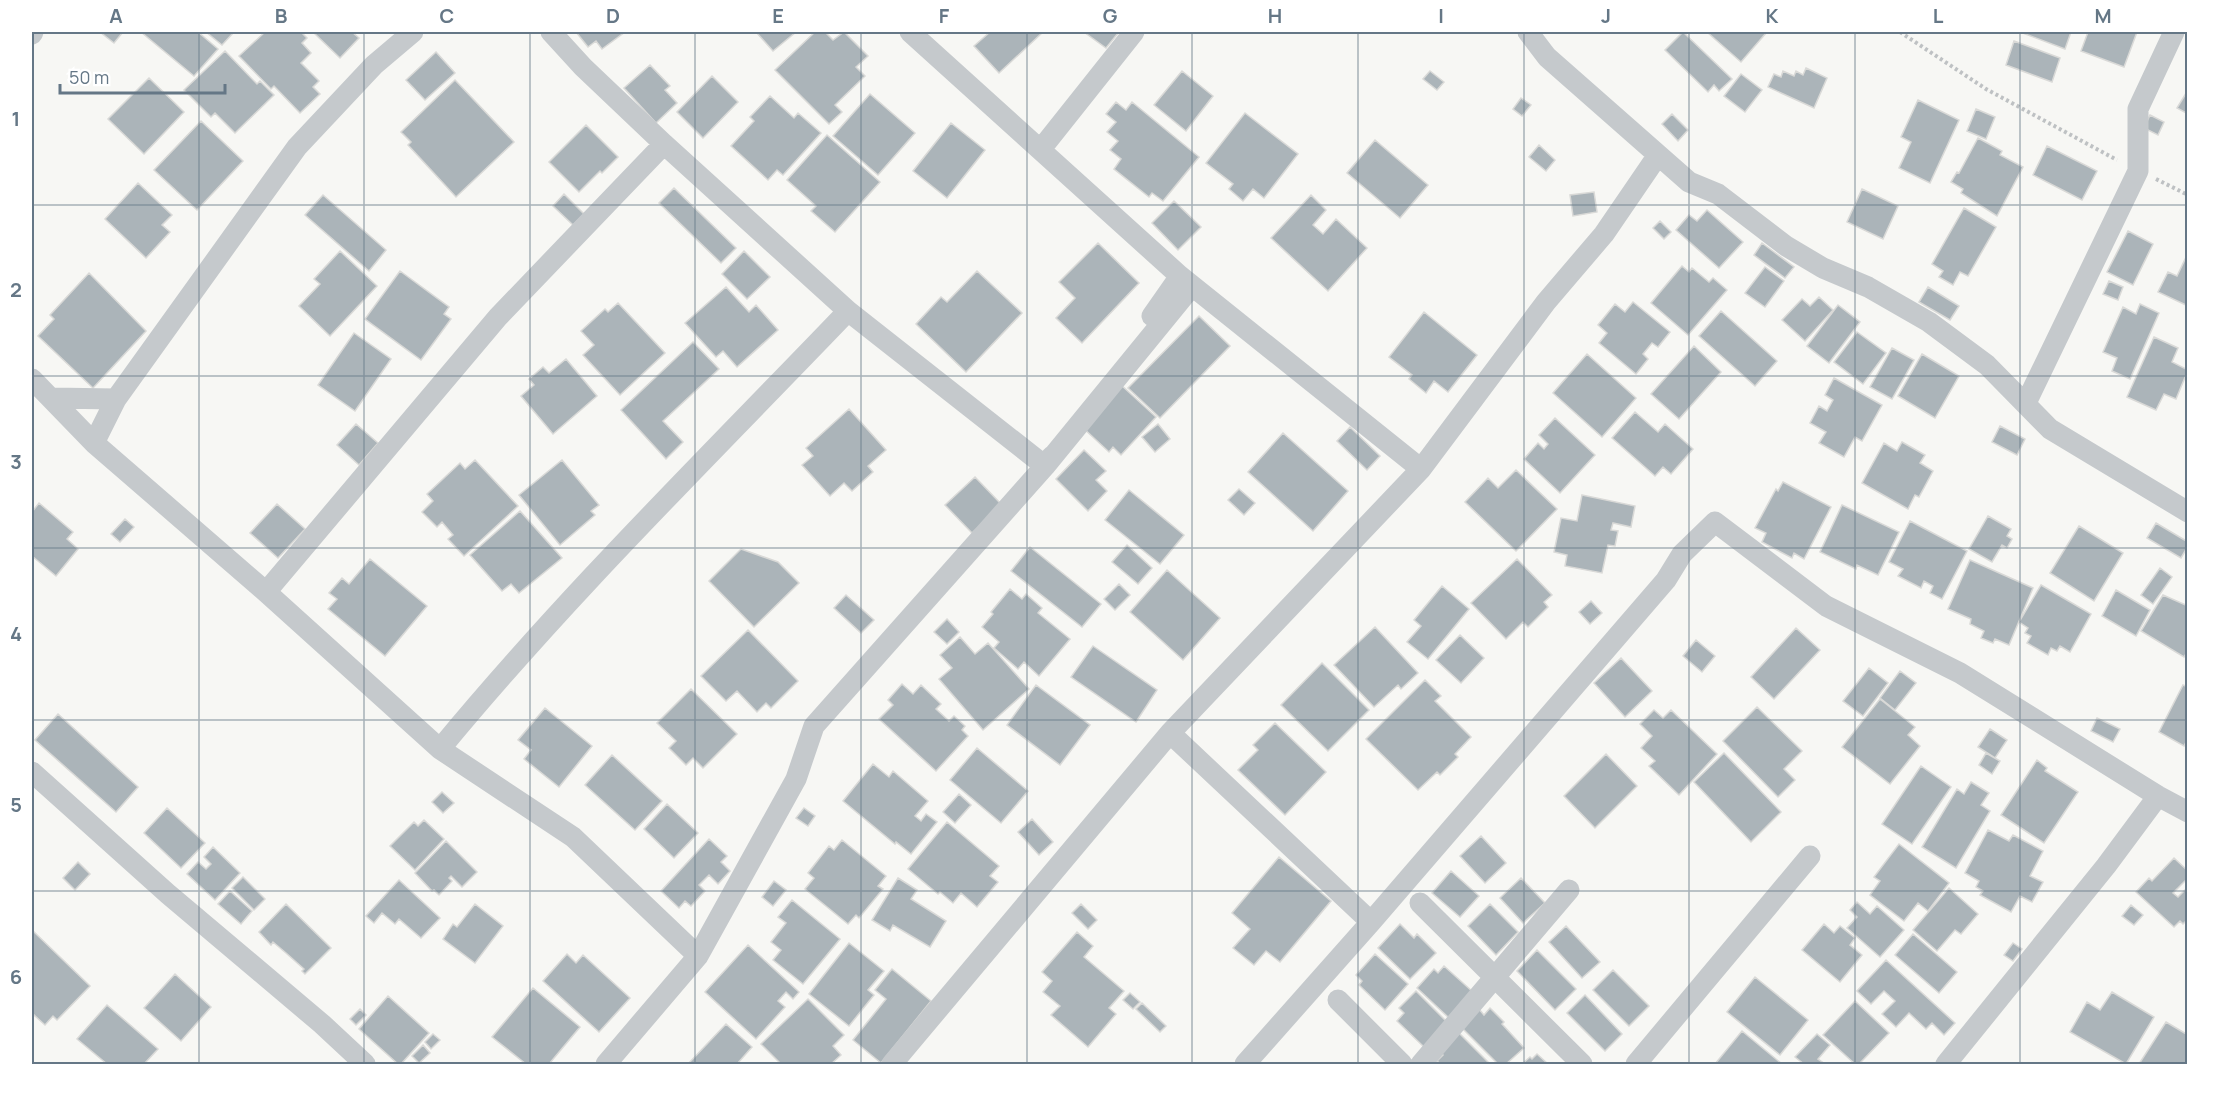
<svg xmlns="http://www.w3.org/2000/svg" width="2219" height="1096" font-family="Manrope,sans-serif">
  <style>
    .building { fill: #abb4b9; stroke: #d9d9d7; stroke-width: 1.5 }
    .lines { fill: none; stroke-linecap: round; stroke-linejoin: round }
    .path { stroke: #bec1c3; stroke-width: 4; stroke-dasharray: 3 3; stroke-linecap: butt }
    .minor { stroke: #c5c9cc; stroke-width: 21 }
    .grid { fill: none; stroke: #657786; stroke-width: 1.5; stroke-opacity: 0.55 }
    .neatline { fill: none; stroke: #657786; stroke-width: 2 }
    .grid-label { font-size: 20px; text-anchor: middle; font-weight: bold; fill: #657786 }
  </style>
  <rect width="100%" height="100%" fill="#f7f7f4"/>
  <path class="building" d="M100,32H123L114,43Z
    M141,32H198L218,49L194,76Z
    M206,32H234L222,45Z
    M265,32L268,33L270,32H301L307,38L302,43L311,53L301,63L319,81L313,87L320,94L300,113L274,86L271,89L239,56Z
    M313,32H352L359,38L340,58Z
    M576,32H625L602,49L596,41L588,47Z
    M756,32H796L773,51Z
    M815,32H825L833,40L844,32L868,56L856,67L865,76L835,105L842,112L829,124L775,70Z
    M990,32H1043L999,73L974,46Z
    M1084,32H1119L1106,48Z
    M1683,32L1732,79L1719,91L1714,85L1708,92L1665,50Z
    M1707,32H1767L1741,62Z
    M2020,32H2071L2065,49Z
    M2088,32H2137L2124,67L2081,51Z
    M2014,41L2060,58L2052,82L2006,65Z
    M225,51L257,84L260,81L274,95L235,133L215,113L211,117L184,90Z
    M436,52L455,73L425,100L406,80Z
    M650,65L670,86L665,90L677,103L656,123L624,88Z
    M1806,68L1827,78L1814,108L1768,87L1774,74L1781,77L1783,71L1794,76L1796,71L1803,75Z
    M1182,71L1213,96L1186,131L1154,105Z
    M1430,71L1444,82L1437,90L1423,79Z
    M1741,74L1762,90L1745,112L1724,96Z
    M712,76L738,102L703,138L677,112Z
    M149,78L184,112L144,154L108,119Z
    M455,80L514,142L456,197L408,145L411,142L401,132Z
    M2188,90V114L2177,108Z
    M870,94L915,133L878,175L833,136Z
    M770,96L794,118L798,113L821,133L783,175L777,170L768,180L731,146L754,121L750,117Z
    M1521,98L1531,105L1522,116L1513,109Z
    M1918,100L1959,120L1930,183L1899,168L1911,142L1901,137Z
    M1116,102L1126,110L1132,102L1199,157L1163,201L1152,193L1149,197L1114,169L1121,159L1110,150L1118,141L1107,132L1116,122L1106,114Z
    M1976,109L1995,117L1986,139L1967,131Z
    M1245,113L1298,154L1264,198L1253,189L1243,201L1229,189L1233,184L1206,163Z
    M1672,114L1688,130L1678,141L1662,124Z
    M2150,115L2164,122L2158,135L2144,128Z
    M201,121L243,161L197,210L154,170Z
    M951,123L985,150L947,198L913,171Z
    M586,125L618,157L602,173L600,171L579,192L549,162Z
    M827,135L880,182L835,232L811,211L816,206L787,180Z
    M1978,138L2002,151L2000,155L2023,167L1997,216L1961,193L1963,189L1951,182L1957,172L1959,173Z
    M1375,140L1428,185L1400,218L1347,173Z
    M1539,145L1555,160L1546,171L1529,157Z
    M2047,146L2097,171L2082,200L2033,175Z
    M138,183L172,215L162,225L170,232L146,258L105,219Z
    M674,188L736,248L721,263L659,203Z
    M1862,189L1898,206L1883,239L1847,222Z
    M1594,192L1597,212L1573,216L1570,195Z
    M564,194L584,214L573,225L553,206Z
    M323,195L386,250L369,271L305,215Z
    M1311,195L1326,210L1313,225L1323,234L1336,219L1367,248L1328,291L1271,238Z
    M1174,201L1201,227L1178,250L1152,223Z
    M1964,208L1996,227L1968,276L1960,272L1953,285L1939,277L1943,271L1932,264Z
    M1707,210L1743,242L1719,268L1676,230L1689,215L1697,221Z
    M1660,221L1671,232L1664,239L1653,228Z
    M2128,231L2153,244L2133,285L2107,272Z
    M1098,243L1139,283L1082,343L1056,318L1075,298L1059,282Z
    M1762,243L1794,267L1785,278L1754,255Z
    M340,251L377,286L330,336L299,306L320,284L314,279Z
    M744,251L770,277L747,299L722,274Z
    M2188,253V306L2158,292L2168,272L2177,276Z
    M1682,266L1689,272L1692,268L1709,282L1713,278L1727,290L1688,335L1651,303Z
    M1765,267L1784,281L1765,307L1745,293Z
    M400,271L449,307L444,314L451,319L421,360L365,319Z
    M977,271L1022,313L966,372L916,324L941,297L947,302Z
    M89,273L146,331L93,388L38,336L54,319L50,315Z
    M2109,281L2123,287L2118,300L2103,294Z
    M726,287L749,312L756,305L778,330L737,367L723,351L716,357L685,323Z
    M1928,287L1959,306L1950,320L1919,302Z
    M1819,297L1833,310L1805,341L1782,320L1802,299L1810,306Z
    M1633,302L1670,332L1658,347L1652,343L1643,354L1648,359L1636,374L1599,343L1607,333L1598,325L1615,304L1625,312Z
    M618,303L665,353L620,395L583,355L594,345L581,331L605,309L608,312Z
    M2140,304L2159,313L2130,379L2112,371L2117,358L2103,352L2123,307L2136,314Z
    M1838,305L1860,322L1829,363L1807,346Z
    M1721,311L1777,361L1755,386L1699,336Z
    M1424,312L1477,355L1448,392L1434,381L1426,393L1409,379L1412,375L1389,357Z
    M1199,316L1230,346L1160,418L1128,388Z
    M1857,332L1886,353L1863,384L1834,362Z
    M354,333L391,359L355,411L318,385Z
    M2154,337L2178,348L2172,362L2188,370L2176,399L2164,394L2156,410L2127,397Z
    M693,342L719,369L663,421L683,442L666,459L621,410Z
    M1694,346L1721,372L1679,419L1651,394Z
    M1892,348L1914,360L1892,399L1870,387Z
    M1587,354L1636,398L1602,437L1553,393Z
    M1922,354L1959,376L1935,418L1898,396Z
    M566,359L597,396L553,434L521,396L534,385L529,379L543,367L549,373Z
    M1834,378L1882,405L1862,441L1855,437L1844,457L1819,443L1826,432L1810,423L1819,406L1827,411L1833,400L1825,395Z
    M1120,384L1156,417L1121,455L1113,447L1109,452L1081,426Z
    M849,409L886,450L868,466L873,472L852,491L844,483L830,496L802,465L813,456L806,448Z
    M1635,412L1658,432L1665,424L1693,449L1671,474L1663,467L1655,476L1612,438Z
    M1555,418L1595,455L1560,493L1524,459L1538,443L1544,449L1548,444L1539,435Z
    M356,424L378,443L359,465L337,445Z
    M1158,424L1170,439L1155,452L1142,437Z
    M2000,426L2025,439L2017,455L1992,442Z
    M1350,427L1380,456L1367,470L1337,441Z
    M1283,433L1348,491L1313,531L1248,472Z
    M1902,442L1925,455L1920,463L1933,471L1919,497L1915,495L1908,509L1862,483L1884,443L1897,451Z
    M1084,450L1106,471L1096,480L1107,491L1088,511L1056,479Z
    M475,460L518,506L464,556L448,539L453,535L442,522L437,527L422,512L433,501L427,494L460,463L465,469Z
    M562,460L599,505L591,511L595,515L560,545L519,495Z
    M1516,470L1557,509L1516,551L1465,502L1488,478L1498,488Z
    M975,477L1002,505L972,533L945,505Z
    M1783,482L1831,507L1804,559L1794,553L1792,558L1762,542L1766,533L1755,528L1776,489L1778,491Z
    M1239,489L1255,503L1244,515L1228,500Z
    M1129,490L1184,535L1160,564L1105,520Z
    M1582,495L1635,506L1631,527L1613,523L1611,530L1618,531L1615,546L1608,545L1602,573L1565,566L1567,555L1554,552L1561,518L1577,521Z
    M39,503L73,532L67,539L78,549L56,576L32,556V512Z
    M277,504L305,529L278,558L250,533Z
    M1842,505L1899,532L1878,575L1857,565L1856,569L1820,552Z
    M520,511L562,558L519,593L511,584L502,591L470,555Z
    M1988,516L2011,529L2007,536L2012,539L2007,548L2002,545L1992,562L1969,549Z
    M125,519L134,527L120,542L111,534Z
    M1910,521L1967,551L1942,599L1930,593L1933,586L1924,581L1921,588L1898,576L1903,569L1889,562Z
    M2156,523L2188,542V546L2181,558L2147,538Z
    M2079,526L2123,553L2094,601L2050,573Z
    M1127,545L1152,568L1138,584L1112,562Z
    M1030,547L1101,604L1082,627L1011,571Z
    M741,549L778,562L799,583L754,627L709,581Z
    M370,559L427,606L385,656L328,609L337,599L329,593L342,578L349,584Z
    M1517,559L1552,595L1544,602L1548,607L1528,627L1523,622L1506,639L1471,603Z
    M1970,560L2033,588L2009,645L1995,639L1993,643L1981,638L1984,631L1970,624L1971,619L1948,609Z
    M2160,568L2172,577L2153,604L2141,595Z
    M1167,570L1220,618L1183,660L1130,612Z
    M1119,584L1130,595L1115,610L1104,599Z
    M2041,585L2091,614L2070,652L2060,646L2057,651L2051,648L2048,655L2027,643L2031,636L2025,633L2028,628L2019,622Z
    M1442,586L1469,609L1428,659L1407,642L1421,626L1414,620Z
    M1010,589L1022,599L1026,594L1042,608L1038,613L1070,639L1039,676L1024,662L1018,669L994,648L999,642L982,627L993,614L991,612Z
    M2116,590L2150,610L2136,636L2102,616Z
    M846,595L874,620L861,633L834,608Z
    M2163,595L2188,606V650L2184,657L2141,631Z
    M1591,601L1602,613L1590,624L1579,612Z
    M947,619L959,632L947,644L934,632Z
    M1375,627L1418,673L1401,689L1398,685L1374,707L1334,665Z
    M1796,628L1820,650L1774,699L1751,677Z
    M748,630L798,681L771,708L766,703L757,712L737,691L726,701L701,676Z
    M1460,635L1484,658L1461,683L1436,660Z
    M960,637L975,654L988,643L1029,689L983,730L939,679L952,668L940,655Z
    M1696,640L1715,656L1702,672L1683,656Z
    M1093,646L1157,690L1136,722L1071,677Z
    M1621,658L1652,691L1625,717L1594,683Z
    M1322,663L1369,710L1328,751L1281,705Z
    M1869,668L1888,683L1863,716L1843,701Z
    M1900,671L1916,683L1895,710L1880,698Z
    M1425,680L1441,696L1435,701L1471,737L1455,754L1458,757L1440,775L1437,772L1418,790L1366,739Z
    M902,684L913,694L921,685L941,704L936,709L949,721L954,716L965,726L962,730L968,736L936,771L879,719L893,705L888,700Z
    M1036,685L1090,725L1060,765L1007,725Z
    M2183,685L2188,687V738L2184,746L2159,732Z
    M691,689L737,734L703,768L693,758L686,765L669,748L676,741L657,723Z
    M1880,699L1915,727L1908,735L1920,746L1890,784L1842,747Z
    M1757,707L1802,751L1784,769L1795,780L1778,797L1723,741Z
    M545,708L592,746L559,787L524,759L531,750L518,740Z
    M1654,710L1663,718L1671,710L1717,754L1679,795L1649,766L1655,761L1641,748L1652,736L1640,724Z
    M58,714L138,787L116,812L35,740Z
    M2097,718L2120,729L2113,742L2091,731Z
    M1275,723L1326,772L1285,815L1238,770L1258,750L1253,745Z
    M1990,729L2007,740L1995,758L1978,747Z
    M977,748L1028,791L1001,823L950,780Z
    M1724,753L1781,812L1751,842L1694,782Z
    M1986,753L2000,761L1992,774L1979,765Z
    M1606,754L1637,786L1595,828L1564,796Z
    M612,755L662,801L635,830L585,785Z
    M2037,760L2047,768L2045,771L2078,792L2044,843L2001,815Z
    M873,764L889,777L893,771L928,801L915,816L921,821L926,814L937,822L911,854L896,842L895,844L843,801Z
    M1921,766L1951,787L1912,844L1882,824Z
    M1971,782L1989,793L1981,805L1990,811L1956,868L1922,847L1957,789L1964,794Z
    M442,792L454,803L443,813L432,802Z
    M959,794L971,805L955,823L943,812Z
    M667,804L698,833L674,858L644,829Z
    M167,808L205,843L181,868L144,833Z
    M804,808L815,816L808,826L796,818Z
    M1032,819L1053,842L1039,855L1018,832Z
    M424,820L444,839L415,870L390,846L414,822L418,826Z
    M947,822L999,866L990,876L998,882L977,907L961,893L953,903L940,892L938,894L908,869Z
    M1988,830L2009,841L2013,835L2043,851L2030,876L2043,882L2032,902L2020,896L2011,912L1980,895L1983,891L1976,887L1979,881L1965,873Z
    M1481,836L1506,863L1485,883L1460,856Z
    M709,839L727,856L721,862L730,871L718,884L709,875L699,885L705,891L691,906L685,901L679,908L661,891Z
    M842,840L886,876L878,886L883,889L859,918L856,915L848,924L805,889L814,878L808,873L829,846L834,850Z
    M446,841L477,872L462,887L451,876L449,878L452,881L439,895L434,890L432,891L415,873Z
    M1899,844L1949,883L1928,911L1918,903L1904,921L1870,895L1880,881L1874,877Z
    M213,847L240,873L215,900L187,874L198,862L206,869L211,864L204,857Z
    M1279,857L1331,901L1280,962L1266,951L1254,965L1233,948L1250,929L1232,913Z
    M2174,858L2188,871V878L2173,893L2178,897L2188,887V919L2183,924L2180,921L2174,927L2136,892L2149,878L2152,881Z
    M78,862L90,874L75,890L63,878Z
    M1451,871L1479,896L1460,917L1432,893Z
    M243,877L265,899L254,910L232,888Z
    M898,878L917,890L911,899L946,921L930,947L893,925L890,931L872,920Z
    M1521,878L1545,903L1523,923L1500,898Z
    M399,880L440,918L421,938L399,919L395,924L382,913L374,923L366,916Z
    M774,881L786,890L773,906L762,897Z
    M1949,888L1978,914L1961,934L1955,930L1937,951L1913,930Z
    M230,891L252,911L241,924L218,904Z
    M792,900L840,939L803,984L773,960L781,950L771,942L786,923L778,917Z
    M1857,902L1870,914L1877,906L1904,930L1880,957L1847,928L1857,917L1850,910Z
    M286,904L331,948L305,974L302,971L304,969L286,953L273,942L271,945L259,932Z
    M475,904L503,926L475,963L443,939L453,924L457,927Z
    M1081,904L1097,920L1088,929L1072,913Z
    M1490,904L1518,932L1496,955L1468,926Z
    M2131,905L2143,915L2134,925L2122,916Z
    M1400,924L1414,938L1417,934L1436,953L1410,979L1378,948Z
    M1824,924L1834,933L1840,926L1855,938L1850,945L1862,955L1840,982L1802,950Z
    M1566,926L1600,962L1582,978L1549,942Z
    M32,930L90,986L57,1020L53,1016L45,1025L34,1015L32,1018Z
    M1077,932L1093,946L1084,957L1124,991L1109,1008L1116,1014L1088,1047L1051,1015L1060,1006L1043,992L1052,981L1042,972Z
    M1913,934L1957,972L1939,993L1895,955Z
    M849,943L884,971L868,990L874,995L849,1026L809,994Z
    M2013,943L2022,949L2013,961L2004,955Z
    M748,945L799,992L793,999L786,992L778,1001L785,1007L756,1039L705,992Z
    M1537,950L1576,989L1555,1010L1517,971Z
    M567,954L576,963L583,955L630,998L599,1032L543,981Z
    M1375,954L1408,984L1385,1010L1359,985L1362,981L1356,975Z
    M1886,960L1955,1023L1944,1035L1932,1023L1926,1029L1909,1013L1896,1027L1882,1014L1895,1001L1884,991L1871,1004L1857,991Z
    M1444,966L1473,992L1449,1018L1417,988L1434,969L1438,973Z
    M892,969L931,1001L881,1063L853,1040L886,999L875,990Z
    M1613,970L1649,1006L1629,1026L1593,990Z
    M175,974L211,1007L181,1041L144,1008Z
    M1755,977L1808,1020L1780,1055L1727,1012Z
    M533,988L580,1027L549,1064H526L492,1037Z
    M1416,991L1448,1023L1424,1047L1397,1021L1404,1013L1399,1008Z
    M2112,992L2154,1017L2126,1064L2070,1032L2087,1002L2100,1010Z
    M1130,993L1140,1002L1133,1009L1123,1000Z
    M1585,995L1622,1034L1605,1051L1567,1013Z
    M388,996L429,1033L401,1064H398L359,1029Z
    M808,999L844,1035L833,1046L841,1055L831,1064H781L761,1044Z
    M1855,1001L1889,1033L1859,1064H1855L1823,1035Z
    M1142,1003L1166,1026L1160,1032L1136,1009Z
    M107,1005L158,1049L144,1064H107L77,1039Z
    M1490,1008L1504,1022L1502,1024L1524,1048L1506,1064H1498L1461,1027L1479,1009L1484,1015Z
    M360,1009L366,1015L356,1025L350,1019Z
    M2166,1022L2188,1035V1064H2139Z
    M726,1024L752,1047L737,1064H688Z
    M1457,1031L1490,1064H1441L1437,1061L1443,1055L1438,1050Z
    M1742,1031L1782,1064H1715Z
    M433,1034L440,1040L431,1049L425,1042Z
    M1817,1034L1830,1045L1818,1059L1825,1064H1804L1795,1057Z
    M423,1045L430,1053L419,1063L412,1056Z
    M1537,1054L1548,1064H1522L1530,1057L1532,1059Z"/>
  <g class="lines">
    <path class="path" d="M1900,32L1986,89L2117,160
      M2156,179L2188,195"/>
    <path class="minor" d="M551,32L583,67L664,144L848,311L1045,466L1052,456
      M910,32L1180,276L1421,469
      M1528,32L1547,57L1689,182L1718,194L1786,246L1823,268L1868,287L1929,322L1987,365L2050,429L2188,512
      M32,34L33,32
      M1041,149L1134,32
      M1152,316L1180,276
      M32,379L94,443L266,592L440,749L573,837L698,956
      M52,398L116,399
      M2026,403L2138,171V109L2174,32
      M94,443L116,399L297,147L374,65L413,32
      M266,592L498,317L664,144
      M1170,733L1371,922
      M440,749C567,595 710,455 848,311
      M32,772L168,894L322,1024L365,1064
      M1420,903L1582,1064
      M1338,1000L1402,1064
      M606,1064L698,956L796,779L814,726L1045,466L1192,286
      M892,1064L1170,733L1421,469L1546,302L1604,234L1658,155
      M1245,1064L1371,922L1666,580L1682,554L1715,522L1826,606L1960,673L2158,796L2188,812
      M1421,1064L1569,890
      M1636,1064L1810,856
      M1946,1064L2106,866L2158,796"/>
  </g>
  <path class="grid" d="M199,32V1064M364,32V1064M530,32V1064M695,32V1064M861,32V1064M1027,32V1064M1192,32V1064M1358,32V1064M1524,32V1064M1689,32V1064M1855,32V1064M2020,32V1064M32,205H2188M32,376H2188M32,548H2188M32,720H2188M32,891H2188"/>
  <rect width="2219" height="1096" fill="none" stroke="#ffffff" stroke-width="66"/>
  <path d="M60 84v9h165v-9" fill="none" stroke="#657786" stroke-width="3"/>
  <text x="69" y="84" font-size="18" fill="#657786" stroke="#ffffff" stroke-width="4.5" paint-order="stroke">50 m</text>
  <rect x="33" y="33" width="2153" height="1030" class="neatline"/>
  <g class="grid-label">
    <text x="116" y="23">A</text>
    <text x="281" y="23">B</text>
    <text x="447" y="23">C</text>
    <text x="613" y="23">D</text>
    <text x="778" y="23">E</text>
    <text x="944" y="23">F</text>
    <text x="1110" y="23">G</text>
    <text x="1275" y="23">H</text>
    <text x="1441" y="23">I</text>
    <text x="1606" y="23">J</text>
    <text x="1772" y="23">K</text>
    <text x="1938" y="23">L</text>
    <text x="2103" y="23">M</text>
    <text x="16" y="126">1</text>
    <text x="16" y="297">2</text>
    <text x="16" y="469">3</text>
    <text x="16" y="641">4</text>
    <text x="16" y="812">5</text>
    <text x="16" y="984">6</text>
  </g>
</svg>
